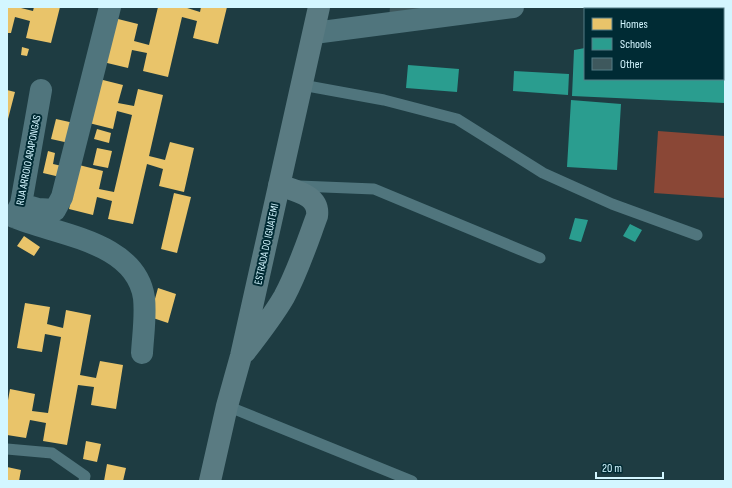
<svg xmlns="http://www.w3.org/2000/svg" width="732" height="488" font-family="'Sofia Sans Condensed',sans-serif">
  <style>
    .green { fill: #8a4736 }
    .homes { fill: #e9c46a }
    .schools { fill: #2a9d8f }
    .building { fill: #3e585d }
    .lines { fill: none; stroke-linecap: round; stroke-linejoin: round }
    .lane { stroke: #50757d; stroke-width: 11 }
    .street { stroke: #50757d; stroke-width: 22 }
    .primary { stroke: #5a7b82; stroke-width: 22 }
    .labels { text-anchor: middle; stroke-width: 4; stroke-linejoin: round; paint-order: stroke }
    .street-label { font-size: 11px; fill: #d3f6ff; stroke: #002b34 }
  </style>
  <rect width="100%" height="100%" fill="#1e3c42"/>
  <path class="green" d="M658,131L725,136V198L654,193Z"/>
  <path class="homes" d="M7,7H17L33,11L34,7H60L51,43L26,38L30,21L15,17L11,33H7Z
    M158,7H184L200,12L201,7H227L218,44L193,38L197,21L182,17L168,77L143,71L147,53L132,50L128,68L103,62L114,18L138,24L134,41L149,45Z
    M22,47L29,49L27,56L21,55Z
    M99,79L123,85L118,103L134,106L138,89L163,95L149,156L165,160L170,142L194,148L184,192L159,186L163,169L147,164L133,224L108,219L112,201L97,197L93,215L69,209L79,165L103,171L99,189L114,192L118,175L132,115L117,111L113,129L89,123Z
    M7,90L15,92L8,119H7Z
    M56,119L74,123L69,143L51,139Z
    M97,129L111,133L109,143L94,139Z
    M97,148L112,151L108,168L93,165Z
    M48,151L55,153L53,164L62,166L60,177L43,173Z
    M174,193L191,197L177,253L161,249Z
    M24,236L40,247L34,256L17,246Z
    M158,288L176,294L168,323L150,317Z
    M25,303L50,307L47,324L63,328L66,310L91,315L80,375L96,378L100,361L123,365L116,409L91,405L94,387L78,385L67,445L43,441L46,423L30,420L26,438L7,435V406L10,389L35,394L32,411L48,413L61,337L45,334L42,352L17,348Z
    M86,441L101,444L97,462L83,459Z
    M107,464L126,468L123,481H104Z
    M7,467L21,470L19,481H7Z"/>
  <path class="schools" d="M723,34H725V103L572,96L574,50L585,48V79H723Z
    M408,65L459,69L457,92L406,88Z
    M514,71L569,74L568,95L513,91Z
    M571,100L621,104L617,170L567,167Z
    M575,218L588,220L581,242L569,239Z
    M630,224L642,230L635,242L623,236Z"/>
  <path class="building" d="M390,7H445L389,17Z"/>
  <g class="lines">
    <path class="lane" d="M302,85L384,100L457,119L543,173L612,204L697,235
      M299,186L374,189L540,258
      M227,406L412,481
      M7,449L52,453L85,476L84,481"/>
    <path class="street" d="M314,33L513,7
      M21,204L38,209L55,210L62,197L110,7
      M14,217C56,235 136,241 144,298C146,316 143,335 142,353
      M14,217L21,204L41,90"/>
    <path class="primary" d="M245,352C259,334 273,316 284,297C298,271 307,243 317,216C320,195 295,191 279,185
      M210,481L227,406L241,356L319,7"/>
  </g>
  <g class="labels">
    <g class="street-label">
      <text transform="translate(28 160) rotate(-79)" y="4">RUA ARROIO ARAPONGAS</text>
      <text transform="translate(266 244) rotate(-78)" y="4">ESTRADA DO IGUATEMI</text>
    </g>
  </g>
  <rect width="732" height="488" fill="none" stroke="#d3f6ff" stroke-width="16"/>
  <rect x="584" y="8" width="140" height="72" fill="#002b34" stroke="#547c85"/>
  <rect x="592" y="18" width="20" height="12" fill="#e9c46a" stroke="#547c85"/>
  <text x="620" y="28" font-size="12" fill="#d3f6ff">Homes</text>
  <rect x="592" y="38" width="20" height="12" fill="#2a9d8f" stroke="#547c85"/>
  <text x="620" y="48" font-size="12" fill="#d3f6ff">Schools</text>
  <rect x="592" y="58" width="20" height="12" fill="#3e585d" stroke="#547c85"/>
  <text x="620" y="68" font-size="12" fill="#d3f6ff">Other</text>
  <path d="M596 472v6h67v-6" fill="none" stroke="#d3f6ff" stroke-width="2"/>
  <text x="602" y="472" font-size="12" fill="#d3f6ff" stroke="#002b34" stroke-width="3" paint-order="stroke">20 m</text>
</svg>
